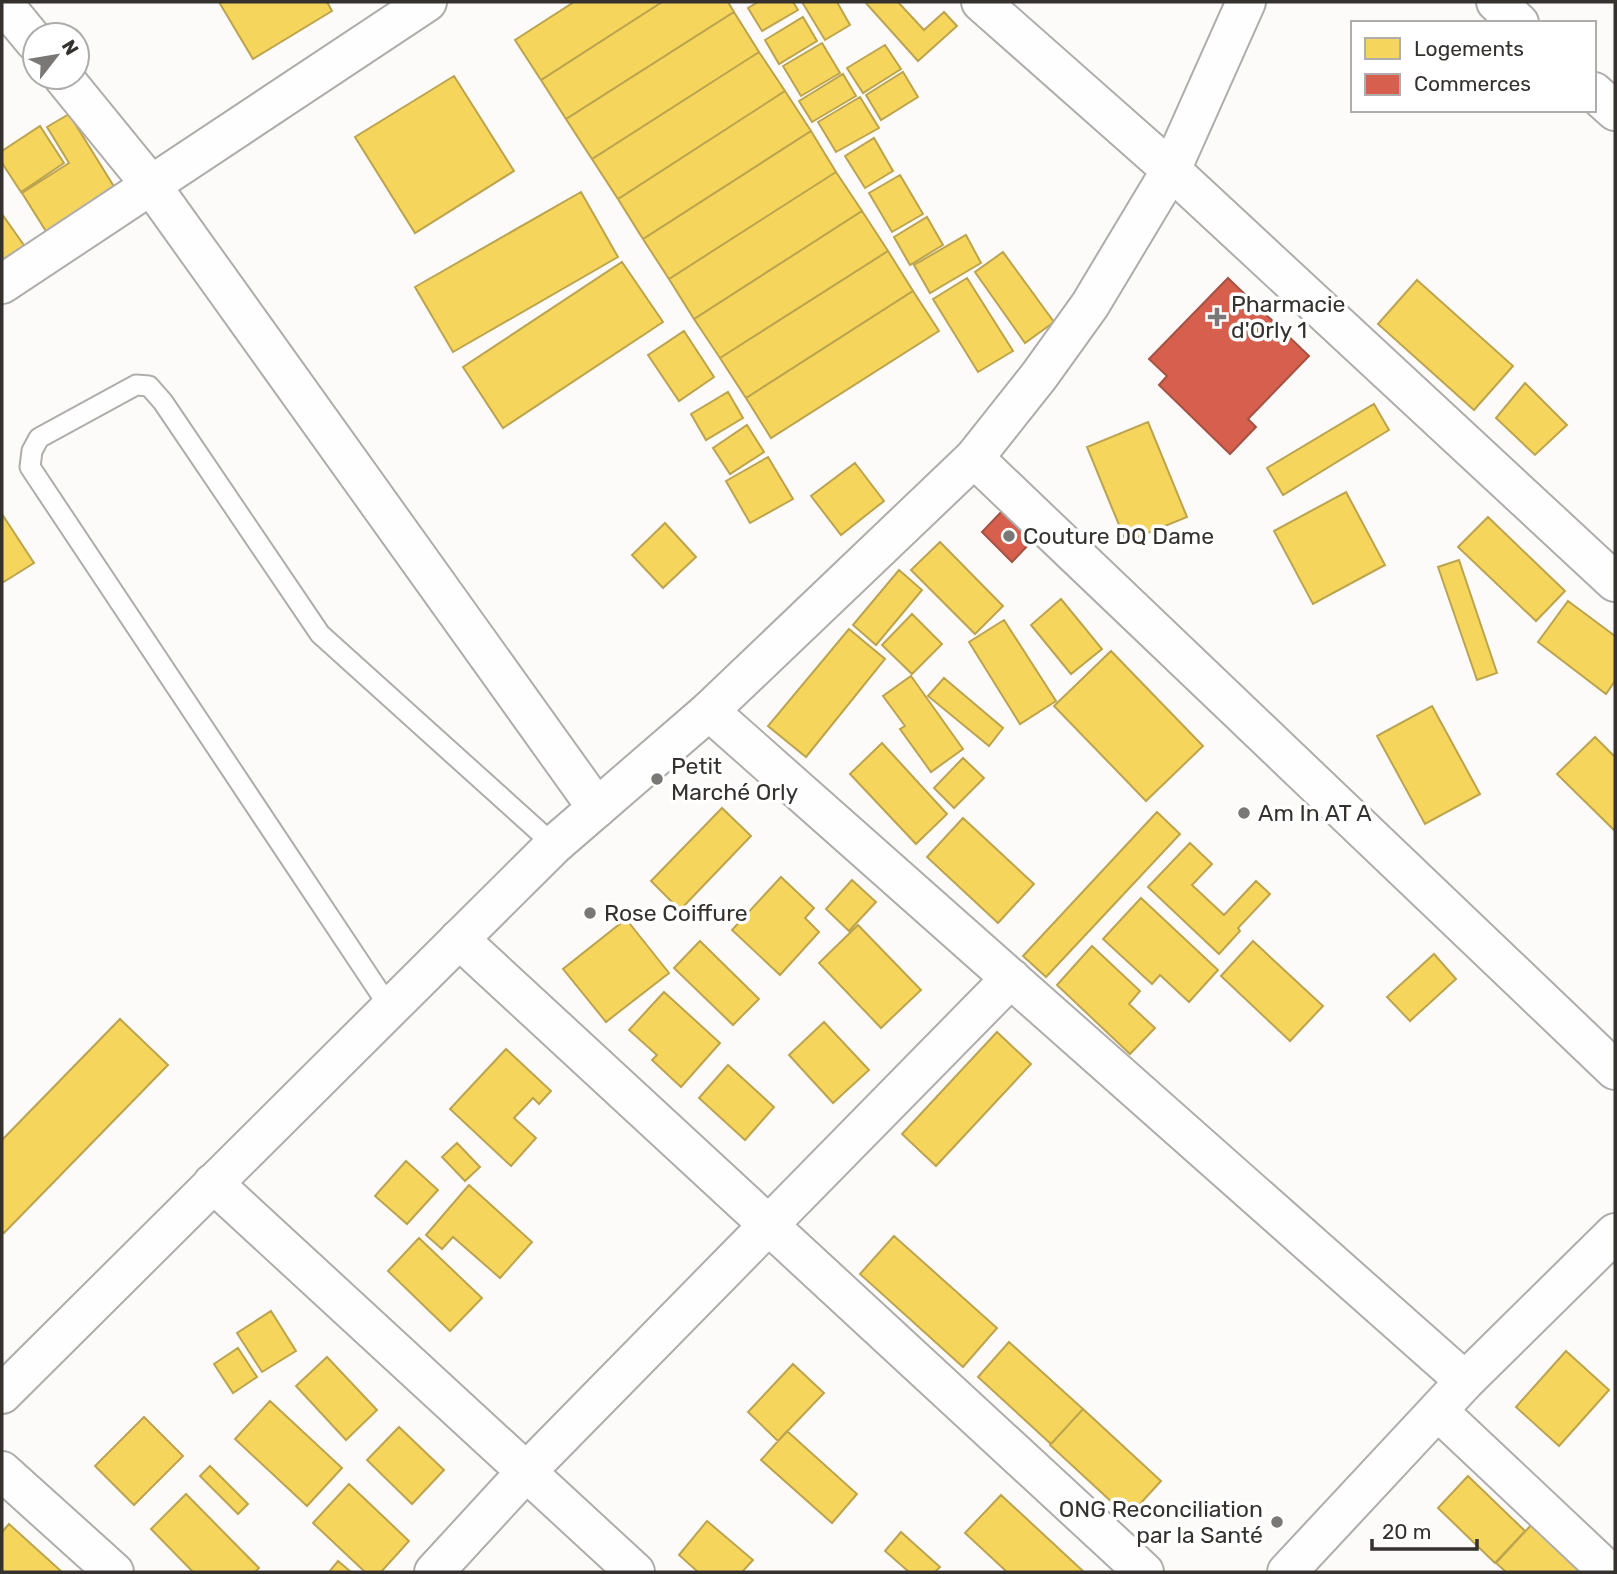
<svg xmlns="http://www.w3.org/2000/svg" width="1617" height="1574" font-family="Rubik,sans-serif">
  <style>
    .homes { fill: #f6d55c; stroke: #bca44e; stroke-width: 2 }
    .shops { fill: #d6604d; stroke: #a55244; stroke-width: 2 }
    .lines { fill: none; stroke-linecap: round; stroke-linejoin: round }
    .service-casing { stroke: #afadac; stroke-width: 23 }
    .minor-casing { stroke: #afadac; stroke-width: 42 }
    .tertiary-casing { stroke: #afadac; stroke-width: 42 }
    .service { stroke: #fffefe; stroke-width: 19 }
    .minor { stroke: #fffefe; stroke-width: 38 }
    .tertiary { stroke: #fffefe; stroke-width: 38 }
    .poi-dot { fill: #7a7876; stroke: #fff; stroke-width: 2.5 }
    .labels { text-anchor: middle; stroke-width: 7; stroke-linejoin: round; paint-order: stroke }
    .poi-label { font-size: 23px; fill: #34312f; stroke: #fff; text-anchor: start }
  </style>
  <rect width="100%" height="100%" fill="#fdfbfa"/>
  <path class="homes" d="M219,2H327L332,11L253,59Z
    M574,2H662L541,80L515,40Z
    M662,2H728L734,12L566,119L541,80Z
    M758,2H793L798,10L762,31L748,8Z
    M802,2H837L850,25L825,40Z
    M865,2H898L924,30L944,12L957,26L918,61Z
    M734,12L759,52L592,159L566,119Z
    M803,17L817,41L779,64L765,40Z
    M822,43L840,73L801,96L783,66Z
    M885,45L901,69L863,93L847,68Z
    M759,52L785,91L618,199L592,159Z
    M903,72L918,97L881,120L866,95Z
    M843,74L856,96L812,122L799,101Z
    M454,76L514,171L415,233L355,137Z
    M785,91L811,131L643,239L618,199Z
    M860,97L879,128L836,152L818,122Z
    M69,114L118,193L49,236L22,193L69,163L47,127Z
    M40,126L64,163L21,192L2,163V151Z
    M811,131L836,172L669,279L643,239Z
    M874,138L893,171L865,188L845,156Z
    M836,172L862,211L694,319L669,279Z
    M900,175L923,214L892,232L869,193Z
    M581,192L618,257L453,352L415,287Z
    M862,211L888,251L720,358L694,319Z
    M2,214L33,258L2,270Z
    M927,217L943,245L910,265L894,237Z
    M966,235L981,263L930,293L914,265Z
    M888,251L913,291L746,398L720,358Z
    M1003,252L1054,322L1025,343L975,272Z
    M622,262L663,322L503,428L463,367Z
    M967,278L1013,351L978,372L933,299Z
    M1417,280L1513,366L1474,410L1378,324Z
    M913,291L939,331L771,438L746,398Z
    M684,331L714,377L679,401L648,355Z
    M1525,383L1567,425L1535,455L1496,418Z
    M728,392L743,418L706,440L691,414Z
    M1374,404L1389,430L1283,495L1267,468Z
    M1148,422L1187,517L1126,542L1087,447Z
    M747,425L764,452L730,474L713,448Z
    M768,457L793,499L750,523L726,481Z
    M855,463L884,501L841,535L811,496Z
    M1346,492L1385,565L1313,604L1274,531Z
    M2,514L34,563L2,583Z
    M1488,517L1565,591L1536,621L1458,547Z
    M665,523L696,557L663,588L632,555Z
    M940,542L1003,606L975,634L911,570Z
    M1459,560L1497,673L1477,680L1438,567Z
    M899,570L922,590L876,645L853,625Z
    M1061,599L1102,649L1071,674L1031,625Z
    M1568,601L1615,636V681L1606,694L1538,642Z
    M912,614L942,644L912,674L882,645Z
    M1004,620L1056,701L1020,724L969,642Z
    M849,629L885,659L806,757L768,726Z
    M1111,651L1203,746L1146,801L1054,706Z
    M911,676L963,749L931,772L900,729L905,726L883,696Z
    M944,678L1003,728L989,746L928,696Z
    M1432,706L1480,794L1425,824L1377,736Z
    M1595,737L1615,757V831L1557,774Z
    M882,743L947,814L916,844L850,774Z
    M963,758L984,778L954,808L934,788Z
    M722,808L751,836L680,910L651,881Z
    M1157,812L1180,834L1046,977L1023,956Z
    M963,818L1034,884L998,923L927,857Z
    M1190,843L1212,864L1192,885L1224,915L1256,881L1270,894L1238,928L1240,931L1219,954L1148,887Z
    M781,877L814,908L805,918L819,932L780,975L732,930Z
    M852,880L876,902L849,931L826,909Z
    M1141,898L1218,970L1189,1002L1160,975L1152,984L1103,939Z
    M626,919L669,973L606,1022L563,969Z
    M858,925L921,990L881,1028L819,963Z
    M700,941L759,999L733,1025L674,968Z
    M1253,941L1323,1006L1290,1041L1221,976Z
    M1092,946L1140,991L1129,1004L1155,1028L1130,1054L1057,985Z
    M1434,954L1456,979L1410,1021L1387,997Z
    M664,992L720,1043L681,1087L652,1060L657,1055L629,1030Z
    M120,1019L168,1065L4,1233L2,1231V1140Z
    M824,1022L869,1070L833,1103L789,1055Z
    M997,1032L1031,1064L936,1166L902,1134Z
    M506,1049L551,1091L539,1104L533,1098L514,1118L536,1138L511,1166L450,1109Z
    M728,1065L774,1107L745,1140L699,1098Z
    M457,1143L480,1167L465,1181L442,1157Z
    M406,1161L438,1190L407,1224L375,1196Z
    M469,1185L532,1242L500,1278L453,1237L442,1249L426,1235Z
    M894,1236L997,1328L963,1367L860,1274Z
    M419,1238L482,1298L450,1331L388,1271Z
    M271,1311L296,1351L262,1372L237,1333Z
    M1009,1342L1083,1409L1051,1444L978,1377Z
    M238,1348L257,1377L233,1393L214,1364Z
    M1566,1351L1609,1390L1559,1446L1516,1407Z
    M327,1357L377,1410L346,1440L296,1386Z
    M793,1364L824,1393L778,1441L748,1412Z
    M270,1401L342,1468L307,1506L235,1439Z
    M1083,1409L1161,1481L1128,1517L1050,1445Z
    M144,1417L183,1456L134,1505L95,1466Z
    M399,1427L444,1470L412,1504L367,1460Z
    M787,1431L857,1494L832,1523L761,1460Z
    M210,1466L248,1504L238,1514L200,1476Z
    M1468,1476L1525,1531L1495,1563L1438,1508Z
    M349,1484L409,1541L381,1572H365L313,1523Z
    M186,1494L259,1568L255,1572H193L151,1529Z
    M1001,1495L1084,1572H1007L965,1533Z
    M707,1521L753,1560L742,1572H698L679,1555Z
    M1534,1522L1587,1572H1506L1496,1563Z
    M9,1524L62,1572H2V1532Z
    M901,1532L940,1567L935,1572H909L885,1551Z
    M338,1561L351,1572H329Z"/>
  <path class="shops" d="M1228,278L1309,356L1248,419L1256,427L1230,454L1159,385L1167,376L1149,359Z
    M1004,509L1034,539L1012,562L982,532Z"/>
  <g class="lines">
    <g class="service-casing">
      <path id="service" d="M390,1008L30,467L32,451L39,438L136,385L149,386L163,402L320,634L554,845"/>
    </g>
    <g class="minor-casing">
      <path id="minor" d="M2,2L35,42
        M981,2L1171,170L1615,582
        M1496,2L1519,23
        M63,77L151,185L597,808
        M1594,92L1615,111
        M2,284L427,2
        M974,458L1615,1070
        M709,711L1465,1381
        M459,939L1144,1572
        M213,1183L635,1572
        M1438,1411L1609,1572
        M2,1471L114,1572
        M434,1572L526,1472L1011,978
        M1287,1572L1465,1381L1615,1233"/>
    </g>
    <g class="tertiary-casing">
      <path id="tertiary" d="M2,1394L554,845L709,711L974,458L1039,376L1090,305L1171,170L1246,2"/>
    </g>
    <use href="#service" class="service"/>
    <use href="#minor" class="minor"/>
    <use href="#tertiary" class="tertiary"/>
  </g>
  <g class="poi-dot">
    <path d="M1213.5 306.5h7v7h7v7h-7v7h-7v-7h-7v-7h7z"/>
    <circle cx="1009" cy="536" r="7"/>
    <circle cx="657" cy="779" r="7"/>
    <circle cx="1244" cy="813" r="7"/>
    <circle cx="590" cy="913" r="7"/>
    <circle cx="1277" cy="1522" r="7"/>
  </g>
  <g class="labels">
    <g class="poi-label">
      <text x="1231" y="312">Pharmacie<tspan x="1231" dy="26">d'Orly 1</tspan></text>
      <text x="1023" y="544">Couture DQ Dame</text>
      <text x="671" y="774">Petit<tspan x="671" dy="26">Marché Orly</tspan></text>
      <text x="1258" y="821">Am In AT A</text>
      <text x="604" y="921">Rose Coiffure</text>
      <text x="1263" y="1517" text-anchor="end">ONG Reconciliation<tspan x="1263" dy="26">par la Santé</tspan></text>
    </g>
  </g>
  <rect width="1617" height="1574" fill="none" stroke="#34312f" stroke-width="7"/>
  <rect x="1351" y="21" width="245" height="91" fill="#ffffff" stroke="#aeadac" stroke-width="2"/>
  <rect x="1365" y="38" width="35" height="21" fill="#f6d55c" stroke="#aeadac" stroke-width="2"/>
  <text x="1414" y="56" font-size="21" fill="#34312f">Logements</text>
  <rect x="1365" y="74" width="35" height="21" fill="#d6604d" stroke="#aeadac" stroke-width="2"/>
  <text x="1414" y="91" font-size="21" fill="#34312f">Commerces</text>
  <g transform="translate(56 56) rotate(59)"><circle r="33" fill="#ffffff" stroke="#aeadac" stroke-width="2"/>
  <path d="M0-5L12 26L0 18L-12 26Z" fill="#7a7876"/>
  <text y="-10" font-size="19" font-weight="bold" text-anchor="middle" fill="#34312f">N</text>
  </g>
  <path d="M1372 1539v10h105v-10" fill="none" stroke="#34312f" stroke-width="3.5"/>
  <text x="1382" y="1539" font-size="21" fill="#34312f" stroke="#ffffff" stroke-width="5" paint-order="stroke">20 m</text>
</svg>
